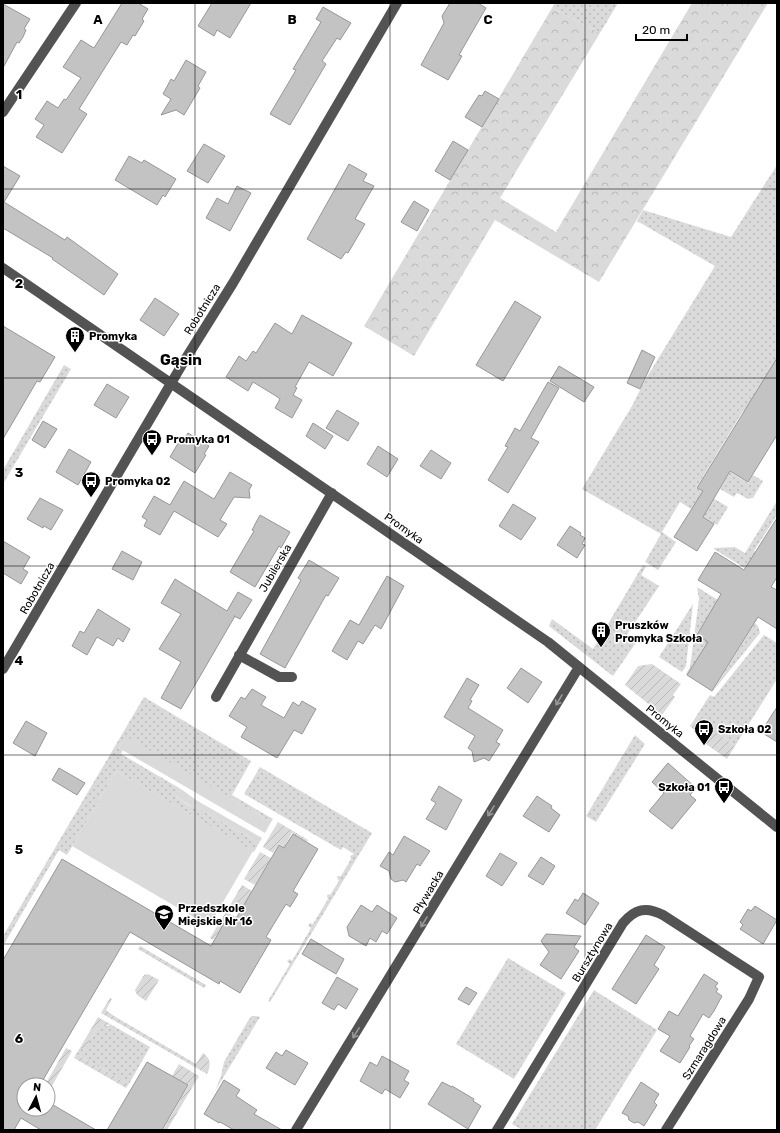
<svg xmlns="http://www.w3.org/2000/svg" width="780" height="1133" font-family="Rubik,sans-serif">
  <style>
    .grass { fill: url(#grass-dots) }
    .forest { fill: url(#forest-crowns) }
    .garden { fill: url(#garden-furrows) }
    .pitch { fill: #dadada }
    .building { fill: #c3c3c3; stroke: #979797 }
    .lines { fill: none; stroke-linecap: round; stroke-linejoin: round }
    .minor { stroke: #535353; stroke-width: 10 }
    .oneway { stroke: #989898 }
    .grid { fill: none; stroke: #000; stroke-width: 1; stroke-opacity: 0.55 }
    .labels { text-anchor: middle; stroke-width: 3; stroke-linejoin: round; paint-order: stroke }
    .street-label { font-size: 11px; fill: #000; stroke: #fff }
    .poi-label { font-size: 11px; font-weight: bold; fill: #000; stroke: #fff; text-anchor: start }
    .district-label { font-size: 15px; font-weight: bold; fill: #000; stroke: #fff }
    .grid-label { font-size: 13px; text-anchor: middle; font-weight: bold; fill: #000; stroke: #fff; stroke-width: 3; stroke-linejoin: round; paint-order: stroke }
  </style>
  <defs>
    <pattern id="grass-dots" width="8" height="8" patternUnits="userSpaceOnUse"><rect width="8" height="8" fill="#dadada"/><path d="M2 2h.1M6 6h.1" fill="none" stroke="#b9b9b9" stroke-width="1.8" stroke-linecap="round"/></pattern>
    <pattern id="forest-crowns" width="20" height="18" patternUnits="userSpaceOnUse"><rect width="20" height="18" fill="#dadada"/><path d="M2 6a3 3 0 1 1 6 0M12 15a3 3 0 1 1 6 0" fill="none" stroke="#b9b9b9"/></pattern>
    <pattern id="garden-furrows" width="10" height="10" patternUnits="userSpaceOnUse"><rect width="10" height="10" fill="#dadada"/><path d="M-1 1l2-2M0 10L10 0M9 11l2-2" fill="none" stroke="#b9b9b9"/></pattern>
  </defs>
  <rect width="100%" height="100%" fill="#fff"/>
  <path class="grass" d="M555,3H618L600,33L552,8Z
    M777,165V435L761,426L743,411L696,488L728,507L717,525L680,502L662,532L676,542L658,570L645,562L661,534L582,489L632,406L645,380L715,266L637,221L643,210L731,237Z
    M64,365L71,369L3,484V470Z
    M730,472L748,483L753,475L763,481L753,498L748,499L737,493L734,497L720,489Z
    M777,501V515L754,551L764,558L754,574L714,549V548L735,547L745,553Z
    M643,565L646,567L641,575L659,586L626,636L636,642L635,644L613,676L549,626L552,619L593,649Z
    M697,587L729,607L711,611L697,634L708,642L687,675L686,674L690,667L699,599Z
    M693,604L686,666L682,672L659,657Z
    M755,623L758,626L760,633L713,691Z
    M764,635L777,643V679L735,746L697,715L710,695L714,697Z
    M144,697L251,761L232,795L273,819L271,822L126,737L119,748L123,750L121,754L181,789L176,797L191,807L193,805L259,843L254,852L116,771L67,855L59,850L3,946V936Z
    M635,735L645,744L596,822L586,816Z
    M260,767L372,833L270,1002L268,1001L290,964L287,961L290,959L292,961L311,928L308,925L310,923L313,924L328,899L327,896L328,894L330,895L339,881L337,877L338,876H341L351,859L350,856L354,854L343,847L341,850L244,794Z
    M508,958L566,993L514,1079L456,1044Z
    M594,990L657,1030L595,1130H522L512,1124Z
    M252,1016H256L260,1017L215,1091L221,1076L224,1062L249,1019Z
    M110,1024L150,1047L129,1084L76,1054L80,1048L84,1050L99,1025L108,1026Z"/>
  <path class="forest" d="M692,3H768L599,282L495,220L414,356L364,326L552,8L600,33L500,198L556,232Z"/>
  <path class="garden" d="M652,664L681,684L673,695L675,697L662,715L625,685L638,666Z
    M697,715L735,746L727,759L702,741L695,731L690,726Z
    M278,822L308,840L307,842L292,833L284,847L279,844L273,853L263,847Z
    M260,852L271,858L255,885L244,879Z
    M242,885L252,891L239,913L229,907Z
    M226,912L236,917L231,927L224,923L213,940L210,938Z
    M140,946L206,985L204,988L138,949Z
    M148,974L159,980L146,1001L137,995L135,990L144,975Z
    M110,998L112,999L106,1010L114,1016L196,1064L203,1053C211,1058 211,1066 207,1074L101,1013Z
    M98,1017L110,1024L105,1026L99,1025L84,1050L80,1048Z
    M66,1048L72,1051L49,1091L48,1085H45Z
    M76,1054L129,1084L126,1088L74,1058Z
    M179,1064L199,1076L167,1130H163L189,1085L172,1076Z"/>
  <path class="pitch" d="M126,736L271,822L265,833L119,748Z
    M116,771L253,851L209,926L72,846Z
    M181,789L196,800L262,838L259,843L193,805L192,807L176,797Z"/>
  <path class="building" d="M122,3H138L148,9L142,19L144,21L135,36L133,35L127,45L121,42L79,109L87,114L62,153L36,137L44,125L35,119L47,101L58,108L64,99L66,100L81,78L63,67L81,40L94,48Z
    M212,3H251L230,38L217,30L214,36L198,26Z
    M450,3H478L486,8L459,55L462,56L448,80L421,65L444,23L442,16Z
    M3,4L30,19L24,29L26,30L23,37L19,43L17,42L3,68Z
    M323,7L351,23L340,40L337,38L322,61L326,64L290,125L270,114L296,70L293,69L321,22L316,19Z
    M186,60L206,72L198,86L200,88L184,115L176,110L161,115L171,99L163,94L171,79L174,81Z
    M485,91L499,99L482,127L465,117L479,95L482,96Z
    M453,141L468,150L450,180L435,171Z
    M204,144L225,156L208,183L187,171Z
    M129,156L142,163L144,160L176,179L165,197L163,195L157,205L115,180Z
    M349,164L367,174L363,181L374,186L355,219L365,224L348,253L346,252L341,259L307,239Z
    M3,166L20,176L4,202L65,240L67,237L118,274L104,295L52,259L53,258L3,228Z
    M237,186L251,193L230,231L206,218L217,198L228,204Z
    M414,201L429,210L417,231L401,222Z
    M155,298L179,314L164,336L140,320Z
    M515,301L541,317L503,381L476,365Z
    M302,315L352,343L333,376L309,362L295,387L297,388L293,395L302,400L292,418L275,408L280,399L276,396L253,382L248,391L226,377L239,356L246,361L253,351L256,353L275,323L292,334Z
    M3,326L55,357L40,382L37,381L3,439Z
    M642,350L655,357L640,389L627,383Z
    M777,358V435L748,482L730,471L703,517L714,524L697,551L674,537L703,491L697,488Z
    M559,366L594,387L584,402L550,381Z
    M548,382L559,388L531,438L539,442L508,493L488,480L508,447L505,446L515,428L520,431Z
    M107,384L129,397L116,418L94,405Z
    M337,410L359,423L348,441L326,428Z
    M43,421L57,429L45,448L32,440Z
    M313,423L333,436L325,449L306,436Z
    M188,433L209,446L204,454L206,455L195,473L170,457L180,440L182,442Z
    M378,446L398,459L387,477L367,464Z
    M69,449L91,462L78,485L56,472Z
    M431,450L451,463L441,479L420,466Z
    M230,472L252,485L249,490L250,498L234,497L220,520L227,524L218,537L174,511L160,535L144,526L147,520L142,517L154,496L170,505L184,481L214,499Z
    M40,498L63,510L51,530L44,526L43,528L27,519Z
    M513,504L536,518L521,540L499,526Z
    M260,515L290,532L281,548L279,546L255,587L230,572L254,531L252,530Z
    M777,518V577L771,587L777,590V629L758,617L712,691L687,675L708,642L697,635L721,594L698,580L715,552L744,570Z
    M570,526L581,533L580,535L585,538L582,544L585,545L577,558L557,545Z
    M3,541L30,557L23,569L28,572L21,584L3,573Z
    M122,551L142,562L133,580L112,569Z
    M309,560L339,578L328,596L326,595L285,668L260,654L301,580L298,578Z
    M387,576L404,586L381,629L375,625L363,644L358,641L347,660L332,651L350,620L359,625Z
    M175,579L227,611L238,592L252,600L240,619L234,616H235L181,709L161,698L181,662L159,649L181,614L161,603Z
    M98,609L130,629L123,642L118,638L113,646L97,637L87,655L72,646L80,631L84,633Z
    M521,668L542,682L528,703L507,688Z
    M467,678L479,685L470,700L472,701L468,708L503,730L496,742L500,744L489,761L484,758L474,762L472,751L468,748L475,736L444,717Z
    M252,689L266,697L261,705L284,718L293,702L299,706L302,701L316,709L302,734L294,730L277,758L241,737L247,727L229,716L241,697L245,699Z
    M777,707V742L761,732Z
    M26,721L47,733L35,756L13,743Z
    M668,763L696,788L690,795L696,800L672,829L649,811L664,793L652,782Z
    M59,768L85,783L77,795L52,780Z
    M439,786L462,800L446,830L426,819L436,803L431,800Z
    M537,796L552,806L551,808L560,815L549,832L523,816Z
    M293,834L318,849L293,891L298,894L290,907L286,904L266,937L271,940L240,993L220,981L219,984L130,932L40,1085H24V1109H48V1102L96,1130H41L21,1118L14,1130H3V960L62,859L211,946L224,923L231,927L279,845L284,848Z
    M404,836L430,851L420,866L417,864L406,882L403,880L395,882L391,879L389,871L380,866L389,852L393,855Z
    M500,853L517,863L502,886L486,876Z
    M541,857L555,866L543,885L528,876Z
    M583,893L599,903L585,925L566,913L575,899L578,901Z
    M361,905L372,912L377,905L397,918L387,934L382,931L376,942L370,938L366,946L349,936L347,927Z
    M755,906L777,920L763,944L740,929L743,925L740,922L748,909L751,911Z
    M546,934L581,936L574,947L579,951L561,979L540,965L549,952L541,941Z
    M646,935L665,947L654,965L659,969L636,1004L612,989Z
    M311,939L344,959L336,974L302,954Z
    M704,974L718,983L715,987L718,989L716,992L722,996L714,1011L709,1018L703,1014L690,1036L694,1039L689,1046L690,1047L680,1063L660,1051L670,1036L658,1029L669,1011L678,1016Z
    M337,977L358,989L346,1009L338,1004L334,1010L322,1003Z
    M466,987L477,993L469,1005L458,999Z
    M286,1050L308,1063L295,1085L266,1068L276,1052L282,1056Z
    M382,1056L409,1071L404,1080L409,1083L400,1098L385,1089L382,1094L360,1081L370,1062L377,1066Z
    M147,1062L188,1085L162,1130H107Z
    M224,1080L240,1090L236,1096L257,1110L254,1114L282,1130H234L220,1122L219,1123L204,1114Z
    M442,1082L452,1087V1086L474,1099L473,1101L481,1106L468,1129L428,1104Z
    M641,1082L659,1094L654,1102L657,1105L644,1126L638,1122L634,1123L629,1120L628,1116L622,1113Z"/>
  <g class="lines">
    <path class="minor" d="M3,112L76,3
      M3,268L548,642L777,827
      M239,655L279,677H292
      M3,669L183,363L233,283L397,3
      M216,697L332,493
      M296,1130L579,667
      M497,1130L623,923C635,909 646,906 663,915L759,977L749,999L666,1130"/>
  </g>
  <defs><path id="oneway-shaft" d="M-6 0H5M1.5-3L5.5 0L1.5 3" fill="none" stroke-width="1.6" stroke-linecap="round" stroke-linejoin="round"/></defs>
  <g class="oneway">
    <use href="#oneway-shaft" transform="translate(559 700) rotate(121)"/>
    <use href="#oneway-shaft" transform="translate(491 811) rotate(122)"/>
    <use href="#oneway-shaft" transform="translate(424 922) rotate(121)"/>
    <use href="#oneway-shaft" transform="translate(356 1033) rotate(122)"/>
  </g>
  <path class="grid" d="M195,3V1130M390,3V1130M585,3V1130M3,189H777M3,378H777M3,566H777M3,755H777M3,944H777"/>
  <defs>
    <g id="building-pin" transform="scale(1)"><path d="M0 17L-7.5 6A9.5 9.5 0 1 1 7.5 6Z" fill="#000" stroke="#fff"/><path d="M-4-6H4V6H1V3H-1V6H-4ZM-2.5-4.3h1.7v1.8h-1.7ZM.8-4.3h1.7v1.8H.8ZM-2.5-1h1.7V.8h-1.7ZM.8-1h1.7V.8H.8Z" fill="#fff"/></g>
    <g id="bus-pin" transform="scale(1)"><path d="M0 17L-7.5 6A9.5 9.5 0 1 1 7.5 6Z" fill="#000" stroke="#fff"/><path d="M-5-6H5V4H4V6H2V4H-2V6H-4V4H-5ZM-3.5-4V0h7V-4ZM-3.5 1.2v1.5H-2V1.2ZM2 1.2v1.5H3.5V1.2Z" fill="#fff"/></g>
    <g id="school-pin" transform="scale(1)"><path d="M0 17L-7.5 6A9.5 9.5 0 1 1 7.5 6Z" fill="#000" stroke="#fff"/><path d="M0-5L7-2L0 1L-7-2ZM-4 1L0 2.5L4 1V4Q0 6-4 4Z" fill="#fff"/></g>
  </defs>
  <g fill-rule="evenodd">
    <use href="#building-pin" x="75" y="336"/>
    <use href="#bus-pin" x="152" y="439"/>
    <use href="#bus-pin" x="91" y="481"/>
    <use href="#building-pin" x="601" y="631"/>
    <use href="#bus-pin" x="704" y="729"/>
    <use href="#bus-pin" x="724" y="787"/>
    <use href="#school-pin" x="164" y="914"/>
  </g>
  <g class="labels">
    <g class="street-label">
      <text transform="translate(202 309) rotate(-58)" y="4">Robotnicza</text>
      <text transform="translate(404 528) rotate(35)" y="4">Promyka</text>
      <text transform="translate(275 568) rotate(-60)" y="4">Jubilerska</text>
      <text transform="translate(37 588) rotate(-60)" y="4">Robotnicza</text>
      <text transform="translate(665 721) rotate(39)" y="4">Promyka</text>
      <text transform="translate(428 892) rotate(-59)" y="4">Pływacka</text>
      <text transform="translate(592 952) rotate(-59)" y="4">Bursztynowa</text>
      <text transform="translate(704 1048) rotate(-58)" y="4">Szmaragdowa</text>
    </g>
    <g class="poi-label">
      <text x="89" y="340">Promyka</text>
      <text x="166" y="443">Promyka 01</text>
      <text x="105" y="485">Promyka 02</text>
      <text x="615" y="629">Pruszków<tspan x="615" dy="13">Promyka Szkoła</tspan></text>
      <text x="718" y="733">Szkoła 02</text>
      <text x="710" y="791" text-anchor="end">Szkoła 01</text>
      <text x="178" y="912">Przedszkole<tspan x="178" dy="13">Miejskie Nr 16</tspan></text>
    </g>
    <g class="district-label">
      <text x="181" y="365">Gąsin</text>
    </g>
  </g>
  <g class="grid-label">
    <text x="98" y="24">A</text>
    <text x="292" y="24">B</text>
    <text x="488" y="24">C</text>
    <text x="19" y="99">1</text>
    <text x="19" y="288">2</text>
    <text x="19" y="477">3</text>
    <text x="19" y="665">4</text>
    <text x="19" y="854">5</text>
    <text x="19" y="1043">6</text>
  </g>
  <rect width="780" height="1133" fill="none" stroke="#000000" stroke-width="8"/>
  <g transform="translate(36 1097) rotate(6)"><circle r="19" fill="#ffffff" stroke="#999999"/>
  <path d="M0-3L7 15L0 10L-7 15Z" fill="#000000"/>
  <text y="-6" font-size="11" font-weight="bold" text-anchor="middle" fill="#000000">N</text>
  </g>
  <path d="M636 34v6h51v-6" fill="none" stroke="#000000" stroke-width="2"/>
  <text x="642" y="34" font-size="12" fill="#000000" stroke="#ffffff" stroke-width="3" paint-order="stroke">20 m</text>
</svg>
